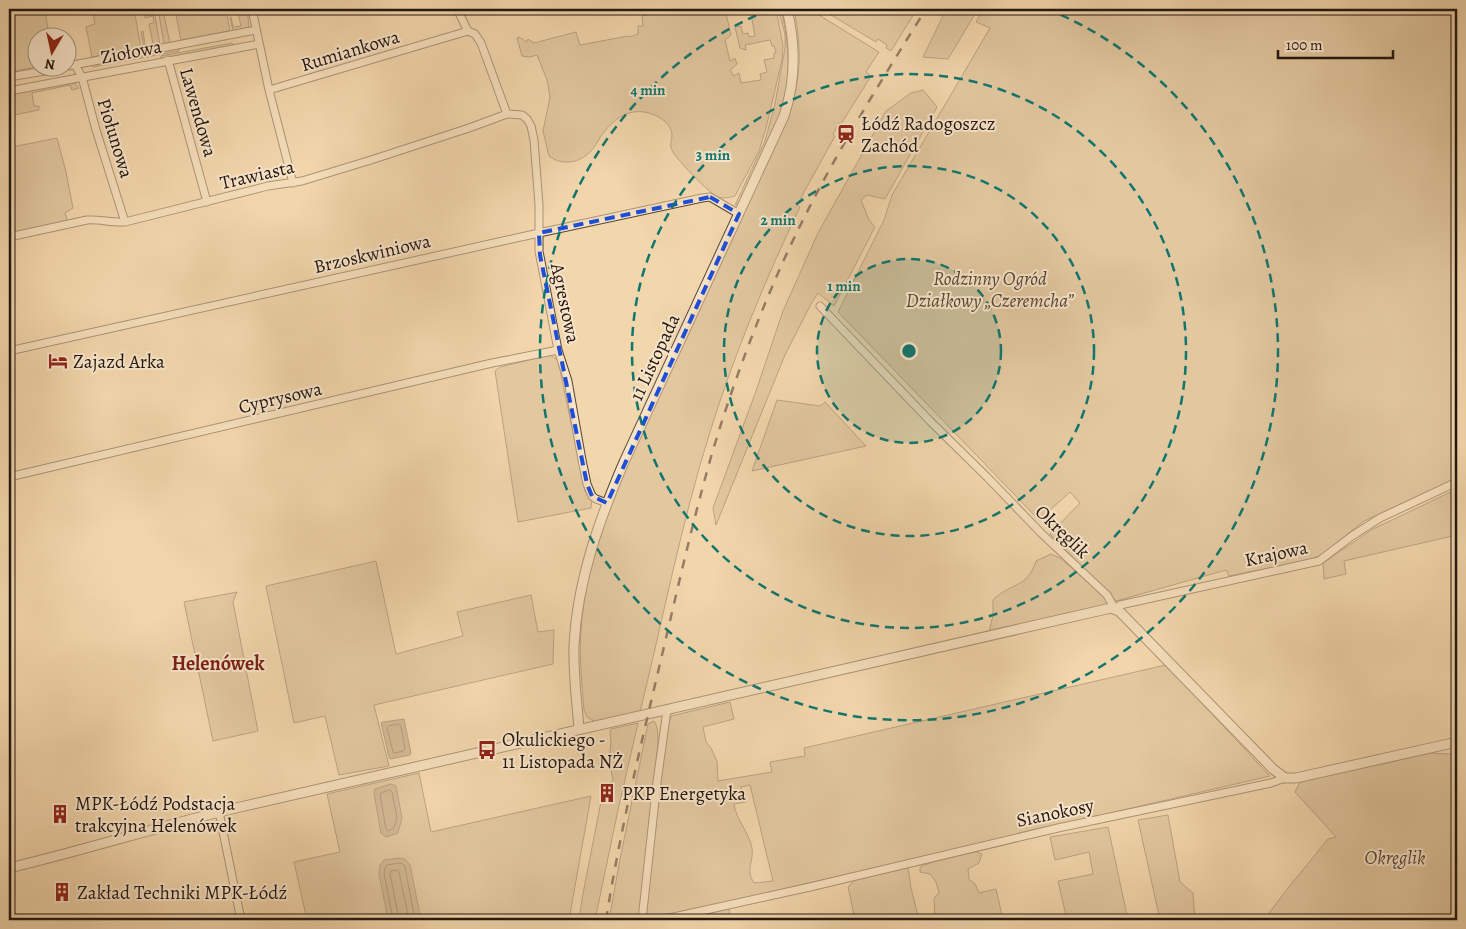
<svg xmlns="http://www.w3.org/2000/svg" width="1466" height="929" font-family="Alegreya,serif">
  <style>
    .green { fill: #cfb591; stroke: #786650; fill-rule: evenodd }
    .water { fill: #ab9577; stroke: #74624e }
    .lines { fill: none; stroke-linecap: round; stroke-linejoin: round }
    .shore { stroke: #665644; stroke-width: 1 }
    .minor-casing { stroke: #564637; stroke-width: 9 }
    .tertiary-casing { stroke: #564637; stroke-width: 11 }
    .minor { stroke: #f7e4c9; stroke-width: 7 }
    .tertiary { stroke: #f7e4c9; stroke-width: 9 }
    .rail { stroke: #221610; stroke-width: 2.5; stroke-dasharray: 9 9; stroke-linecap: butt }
    .marked { fill: none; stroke: #1d4ed8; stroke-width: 4; stroke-dasharray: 10 6; stroke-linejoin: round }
    .ring { fill: none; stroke: #0f766e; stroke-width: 2.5; stroke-dasharray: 9 6 }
    .labels { text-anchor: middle; stroke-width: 4; stroke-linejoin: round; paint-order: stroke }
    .street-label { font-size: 19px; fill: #221610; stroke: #f7e4c9 }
    .poi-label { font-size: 19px; fill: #221610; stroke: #f7e4c9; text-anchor: start }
    .park-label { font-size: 19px; font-style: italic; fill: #564637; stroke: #f7e4c9 }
    .neighbourhood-label { font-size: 20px; font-weight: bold; fill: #7a1f14; stroke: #f7e4c9 }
    .centre { fill: #0f766e; stroke: #f7e4c9; stroke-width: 2.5 }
    .ring-label { font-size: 15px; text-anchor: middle; font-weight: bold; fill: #0f766e; stroke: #f7e4c9; stroke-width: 4; stroke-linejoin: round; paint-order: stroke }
  </style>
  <rect width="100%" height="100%" fill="#f2d6ac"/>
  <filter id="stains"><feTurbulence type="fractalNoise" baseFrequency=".004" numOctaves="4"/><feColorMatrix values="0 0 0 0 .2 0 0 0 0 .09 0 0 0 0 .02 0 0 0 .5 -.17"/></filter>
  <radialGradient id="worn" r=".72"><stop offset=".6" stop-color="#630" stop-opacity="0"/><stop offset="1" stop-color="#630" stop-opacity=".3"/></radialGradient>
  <path class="green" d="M9,9H47L46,18L50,37L38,38L37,67L14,71L9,47Z
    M92,9H134L141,48L92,57L86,27L95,24Z
    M158,9H169L163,10L170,43L164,44Z
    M180,9H226L230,31L181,40L175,10Z
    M237,9H247L249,26L248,28L233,31L230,17H231L233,27L241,26Z
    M644,9H659L660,10L725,9L731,35L725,40L730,61L735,58L737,64L730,70L734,76L739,73L741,83L761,80L760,74L767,72L764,60L774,58V53L776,52L774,46H772L770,40L745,45L746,50L740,48L735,27L741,26L743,34L748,33L749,37L755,36L750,9H776L783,45L782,60L766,128L759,151L735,196C729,198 722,199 716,196C708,192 675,158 672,150C669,144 672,141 672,135C672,125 661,117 652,114C630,106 613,119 601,136C598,141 594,148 590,152C579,163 562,166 549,156L543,131L550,97L547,80L537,55L529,57L522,56L517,38L519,37L527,42L528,39L534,43L576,32L580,45L628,36L630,37L638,34V26H643L642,16L647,15V12L640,13V11Z
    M778,9H781C786,31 789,52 788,74C785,118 758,164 739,204L735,205L765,141L775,104L785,48V34Z
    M821,9H917L891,51L886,48L887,45L878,39L876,42Z
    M948,9H978L948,59L923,57L944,14Z
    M983,9H1457V478L1364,521L1320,556L1305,561L1229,576L1226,570L1116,601L1050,534L1080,503L1070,492L1039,520L838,312L884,220L892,195L990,28L976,22Z
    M794,10L813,12L819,15L879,52L866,72L871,76L841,124L839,123L833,134L835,136L797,205L800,207C765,280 734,355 710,432C681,524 663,619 640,712L595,722L587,717L584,710C582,684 579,657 581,630C585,565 611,503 637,443L789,115C801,78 802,48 794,10Z
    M145,15H155L160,45L144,48L141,32L143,31L145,45L153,44L149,24L154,23L153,16L145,18Z
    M232,43L233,46L161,60V56Z
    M179,47V51L93,67L91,65Z
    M70,81V83H75L79,88L72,90L70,85L32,93L34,106H39V110L9,116V112L10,111L9,93Z
    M923,90L937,107L885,199L867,195L861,200L869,220L875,227L834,306L818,293L811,304L785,355L716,525L713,508L756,391L783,311L818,233L886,111L911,93Z
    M57,138L66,172L73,208L65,213L68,222L9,235V148L11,146L12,147Z
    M550,355L558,360L585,491L592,499L591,508L518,522L495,371L500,367Z
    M777,400L820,406L825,402L866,446L752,471Z
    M1457,489V535L1344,561L1346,574L1324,579L1323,563L1373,529Z
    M1051,554L1060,558L1107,599L1106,606L989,632L993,615V600C1011,582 1027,589 1036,561Z
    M376,561L396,654L463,636L457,612L531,595L538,632L554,630L553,664L374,705L389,766L339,775L325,716L294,723L266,586Z
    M237,592L233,602L258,731L213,741L184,602Z
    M1166,665L1270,776L658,918L643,916L642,920H609L620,859L648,724L654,721C663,732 654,771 653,786L671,716L730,702L734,719L703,727L706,742L711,748L717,761L718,781L772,772L770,762L805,756L804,748ZM750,785L773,881L754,883C745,869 754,862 752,848C749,832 736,820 734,804L746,802L741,787Z
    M638,723L618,810L595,920H579L582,899L602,796L609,798L612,791L606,788L613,780L609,760L611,742L610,731L611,729Z
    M1430,753L1449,754L1457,753V920H1264L1284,893L1328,839L1336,837L1295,792L1300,782Z
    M419,773L431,832L591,796L569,920H307L294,862L340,852L327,794Z
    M1168,815L1180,882L1193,893L1195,920H1160L1138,820Z
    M1108,827L1128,920H1067L1058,881L1093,874L1089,852L1055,860L1050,837Z
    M974,851L982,854L979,863L968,869L969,879L975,884L979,893L996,889L1003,920H935L934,898L939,893L936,882L930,874L920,872V867L933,862Z
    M908,867L911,888L919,920H855L848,887L855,880Z
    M729,909L731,920H678Z"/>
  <path class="water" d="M404,719L411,753L410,755L390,759L389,757L381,723L383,722Z
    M391,784L396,786L402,818L398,833L386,837L381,833L374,793L375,789Z
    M399,858L405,859L410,865L421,920H388L379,873L380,865L384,860Z"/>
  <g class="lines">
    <path class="shore" d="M398,724L401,726L405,749L403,751L395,753L393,752L387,728L389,726Z
      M390,790L392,792L397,818L394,828L388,831L386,829L380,795L381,793Z
      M393,920L384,873L385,868L387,865L399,863L403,864L405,867L415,920
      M399,920L390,873L391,871L397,870L399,872L409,920"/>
    <g class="minor-casing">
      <path id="minor" d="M252,9L269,90L293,183
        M457,9L468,31L475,34L481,43L507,114
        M168,60L207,202
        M75,65L82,77L96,130L125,222
        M68,66L256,30
        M9,77L62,68
        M269,90L468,31
        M9,91L259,44
        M9,237L87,220C100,219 112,223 125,222L268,186L302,181L371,160L469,128L507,114L522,115L527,119L531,126L534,140L539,205V251L558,350L568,381L582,460L587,484L592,496L596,499L607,503
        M820,306L930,421L987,477L1041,533L1107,595L1115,609L1120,605L1319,561L1352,536L1380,518L1457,482
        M9,351L539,233L702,198L710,197L739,214
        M9,477L492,363L558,350
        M219,812L241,920
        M642,920L657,782L667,710
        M660,920L810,887L1058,828L1271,783L1285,778"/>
    </g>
    <g class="tertiary-casing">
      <path id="tertiary" d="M579,729C577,702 573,674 574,646C577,582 599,520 624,462L784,116C796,80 796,46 787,9
        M9,868C85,850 160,826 236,808L1111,608L1119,611L1125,617L1273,769L1285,778H1296L1457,742"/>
    </g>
    <use href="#minor" class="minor"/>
    <use href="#tertiary" class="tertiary"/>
    <path class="rail" d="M606,920C621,825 644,732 666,638C680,578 694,517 711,457C730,392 754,327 782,264C822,175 874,92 926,9"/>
  </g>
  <path d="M0 0H1466V929H0ZM710,197L739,214L607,503L592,496L587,484L540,255L539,233Z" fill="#f2d6ac" fill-opacity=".55" fill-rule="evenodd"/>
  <path class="marked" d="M710,197L739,214L607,503L592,496L587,484L540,255L539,233Z"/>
  <circle cx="909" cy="351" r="92" fill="#0f766e" fill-opacity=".12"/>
  <g class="ring">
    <circle cx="909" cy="351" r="92"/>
    <circle cx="909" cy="351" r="185"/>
    <circle cx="909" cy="351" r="277"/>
    <path d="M1047 9A369 369 0 1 1 771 9"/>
  </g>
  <defs>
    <g id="station-bare" transform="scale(1.5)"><path d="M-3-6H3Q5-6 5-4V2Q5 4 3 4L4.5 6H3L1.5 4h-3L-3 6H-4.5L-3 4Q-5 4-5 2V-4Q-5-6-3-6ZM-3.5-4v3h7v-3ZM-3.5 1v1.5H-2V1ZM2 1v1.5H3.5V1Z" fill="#8f2418" stroke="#f7e4c9" stroke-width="2.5" paint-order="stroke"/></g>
    <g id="hotel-bare" transform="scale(1.5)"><path d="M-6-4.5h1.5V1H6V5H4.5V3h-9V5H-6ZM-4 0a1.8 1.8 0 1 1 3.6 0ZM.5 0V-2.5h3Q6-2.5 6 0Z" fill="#8f2418" stroke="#f7e4c9" stroke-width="2.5" paint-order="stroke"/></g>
    <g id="bus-bare" transform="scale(1.5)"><path d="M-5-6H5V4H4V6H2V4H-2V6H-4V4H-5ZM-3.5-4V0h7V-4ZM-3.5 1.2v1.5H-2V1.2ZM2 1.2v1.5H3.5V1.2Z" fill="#8f2418" stroke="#f7e4c9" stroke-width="2.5" paint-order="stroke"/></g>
    <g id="building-bare" transform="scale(1.5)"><path d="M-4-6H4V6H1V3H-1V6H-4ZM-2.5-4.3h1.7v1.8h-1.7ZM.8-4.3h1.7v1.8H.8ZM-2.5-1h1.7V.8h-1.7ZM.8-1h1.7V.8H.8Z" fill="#8f2418" stroke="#f7e4c9" stroke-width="2.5" paint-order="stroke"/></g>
  </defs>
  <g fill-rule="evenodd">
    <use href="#station-bare" x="846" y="134"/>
    <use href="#hotel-bare" x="58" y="361"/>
    <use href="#bus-bare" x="487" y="750"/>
    <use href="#building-bare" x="607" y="793"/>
    <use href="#building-bare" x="60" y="814"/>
    <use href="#building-bare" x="62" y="892"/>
  </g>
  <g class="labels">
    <g class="street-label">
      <text transform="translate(350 50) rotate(-17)" y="7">Rumiankowa</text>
      <text transform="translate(131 51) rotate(-11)" y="7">Ziołowa</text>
      <text transform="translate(199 112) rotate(74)" y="7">Lawendowa</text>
      <text transform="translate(116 138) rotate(73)" y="7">Piołunowa</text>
      <text transform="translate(257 174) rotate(-13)" y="7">Trawiasta</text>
      <text transform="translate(372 253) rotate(-13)" y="7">Brzoskwiniowa</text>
      <text transform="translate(566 303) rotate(78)" y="7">Agrestowa</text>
      <text transform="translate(654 357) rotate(-65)" y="7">11 Listopada</text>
      <text transform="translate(280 397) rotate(-13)" y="7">Cyprysowa</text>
      <text transform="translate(1063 531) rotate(44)" y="7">Okręglik</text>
      <text transform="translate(1276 553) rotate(-12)" y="7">Krajowa</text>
      <text transform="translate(1055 812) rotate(-12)" y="7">Sianokosy</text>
    </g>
    <g class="poi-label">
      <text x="861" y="130">Łódź Radogoszcz<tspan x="861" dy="22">Zachód</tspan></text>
      <text x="73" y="368">Zajazd Arka</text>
      <text x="502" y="746">Okulickiego -<tspan x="502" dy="22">11 Listopada NŻ</tspan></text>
      <text x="622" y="800">PKP Energetyka</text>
      <text x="75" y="810">MPK-Łódź Podstacja<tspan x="75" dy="22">trakcyjna Helenówek</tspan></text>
      <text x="77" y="899">Zakład Techniki MPK-Łódź</text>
    </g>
    <g class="park-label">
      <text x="990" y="285">Rodzinny Ogród<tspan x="990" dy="22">Działkowy „Czeremcha”</tspan></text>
      <text x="1395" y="864">Okręglik</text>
    </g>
    <g class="neighbourhood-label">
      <text x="218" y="670">Helenówek</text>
    </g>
  </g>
  <circle cx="909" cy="351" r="8" class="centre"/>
  <g class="ring-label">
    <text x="648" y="95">4 min</text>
    <text x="713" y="160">3 min</text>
    <text x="778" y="225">2 min</text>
    <text x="844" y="291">1 min</text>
  </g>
  <rect width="1466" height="929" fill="none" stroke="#f2d6ac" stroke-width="30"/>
  <rect x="10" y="10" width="1446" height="909" fill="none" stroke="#221610" stroke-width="2.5"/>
  <rect x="15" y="15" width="1436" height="899" fill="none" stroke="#221610"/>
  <g transform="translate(52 52) rotate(189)"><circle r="24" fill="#f7e4c9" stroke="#a2927f"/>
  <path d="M0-4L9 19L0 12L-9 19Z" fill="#8f2418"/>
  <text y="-8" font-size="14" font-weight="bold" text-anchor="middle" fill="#221610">N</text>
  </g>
  <path d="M1278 50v8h115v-8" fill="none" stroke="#221610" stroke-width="2.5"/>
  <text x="1286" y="50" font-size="15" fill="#221610" stroke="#f7e4c9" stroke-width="4" paint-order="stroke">100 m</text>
  <rect width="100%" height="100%" filter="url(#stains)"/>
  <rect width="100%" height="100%" fill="url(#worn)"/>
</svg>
